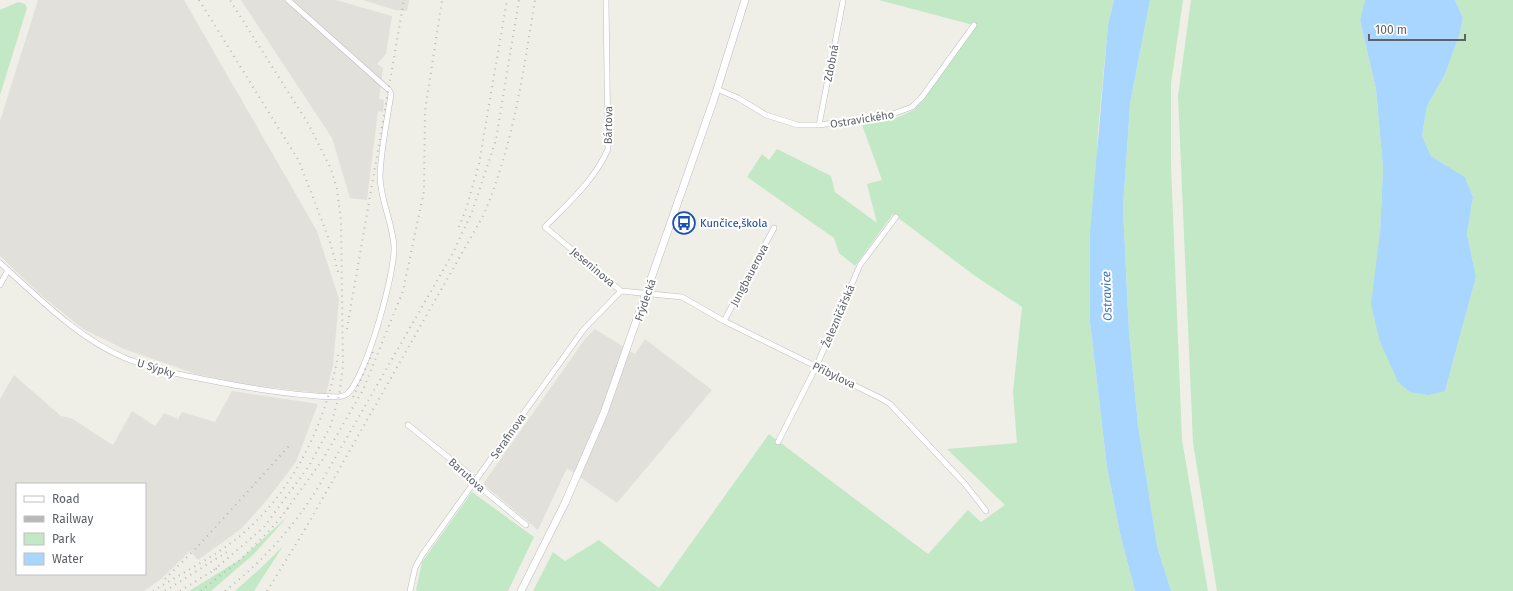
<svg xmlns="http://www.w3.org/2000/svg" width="1513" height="591" font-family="'Fira Sans',sans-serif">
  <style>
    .industrial { fill: #e2e0db; fill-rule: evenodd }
    .green { fill: #c3e8c5 }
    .water { fill: #a8d6ff }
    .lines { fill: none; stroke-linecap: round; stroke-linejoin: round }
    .minor-casing { stroke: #b9bcc0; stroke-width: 6 }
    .secondary-casing { stroke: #b8bbc0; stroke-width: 8 }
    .minor { stroke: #fff; stroke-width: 5 }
    .secondary { stroke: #fff; stroke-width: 7 }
    .rail { stroke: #b7b8b8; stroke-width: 2; stroke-dasharray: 1 5; stroke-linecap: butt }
    .labels { text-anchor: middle; stroke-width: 4; stroke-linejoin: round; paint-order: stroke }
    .street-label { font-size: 11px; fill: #5e6267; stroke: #fff }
    .transit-label { font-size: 11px; fill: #164399; stroke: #fff; text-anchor: start }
    .water-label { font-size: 12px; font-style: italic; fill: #4275b4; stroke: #fff }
  </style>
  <rect width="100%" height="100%" fill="#f0efe7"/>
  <path class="industrial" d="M38,0H184L317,231L339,299L333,365L326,394L249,385L196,374L124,349L83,329L42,296L0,256V121Z
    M241,0H336L392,16L386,54L377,64L383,68L379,99L384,100L383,112L378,111L367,200L350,198L332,138Z
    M363,0H409L407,11L395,10Z
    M595,329L635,354L645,339L712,390L617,503L567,468L538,530L483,484L585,339Z
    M14,375L61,416L71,418L113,445L132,411L155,426L164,413L178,419L182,412L215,422L232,391L318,404L296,462L267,500L241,529L198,560L190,551L160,580L144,591H0V399ZM17,484H145V574H17Z"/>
  <path class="green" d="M879,0H1114L1108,25L1098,132L1090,322L1107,467L1121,538L1135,591H533L553,552L565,561L599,540L659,588L769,434L928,554L968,510L981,522L1005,505L947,449L1017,443L1013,392L1022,307L975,276L893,214L855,266L839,253L834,238L747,177L762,154L769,160L777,149L831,176L835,192L877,223L867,184L882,180L861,122L896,118L914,110L973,25Z
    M1150,0H1183L1171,84V165L1182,440L1208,591H1171L1157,546L1138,425L1129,332L1123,209L1130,104Z
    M1191,0H1365L1360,20L1376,89L1383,168L1380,233V342L1389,359L1445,391L1476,277L1467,234L1473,197L1465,177L1431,156L1422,136L1427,106L1445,74L1460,33L1463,18L1455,0H1513V591H1217L1193,443L1178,96Z
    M18,2L25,4L27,8L0,95V10Z
    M472,492L534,537L508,591H418L416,590L422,562Z
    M288,516L254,554L211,591H189L241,559Z
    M283,546L254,591H235L264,565Z"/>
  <path class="water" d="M1114,0H1150L1130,104L1123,209L1129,332L1138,425L1157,546L1171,591H1135L1121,538L1107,467L1090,322V233L1108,25Z
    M1365,0H1455L1463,18L1460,33L1445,74L1427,106L1422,136L1431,156L1465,177L1473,197L1467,234L1476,277L1445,391L1428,395L1410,392L1398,382L1380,342L1371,304L1380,233L1383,168L1376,89L1360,20Z"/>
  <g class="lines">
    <g class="minor-casing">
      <path id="minor" d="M606,0L608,149C595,180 567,204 545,227L621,291L682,297L724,321L882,399L890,404L965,484L986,511
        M717,89L738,98L766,115L798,125H819L887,116L912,107L922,97L974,25
        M819,125L843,1
        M0,263C38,297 77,338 125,358C154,370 187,376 218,382C259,390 298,396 339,397C341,396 345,396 347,394C366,378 395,273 394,247C393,223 380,200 380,176C381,149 387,121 391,94L389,90L288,0
        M0,285L8,270
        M724,321L774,228
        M408,425L469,474L475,483L526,525
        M778,442L816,367L860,265L896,217
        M410,591L415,568L422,555L584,329L621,291"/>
    </g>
    <g class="secondary-casing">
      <path id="secondary" d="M521,591L565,503L604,413L714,99L745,0"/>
    </g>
    <use href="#minor" class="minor"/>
    <use href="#secondary" class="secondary"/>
    <path class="rail" d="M199,0L299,161L330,242L339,275
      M459,227L466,209L479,164L507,0
      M347,329L404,0
      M353,397L373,352
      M287,509L323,459L363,390L403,291L424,191L425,111L442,0
      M214,570L264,527L309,466L330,427L339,397L343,365L341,221L337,189L331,169L309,125L230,0
      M165,579L201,543L289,446
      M153,591C182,573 214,557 240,536C296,489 327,420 339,350
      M165,591L230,550
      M180,591L219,567
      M201,591L241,559L271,529L290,506
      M225,591C265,559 292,529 319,486L453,253L472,212L496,140L519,0
      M267,591L304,531L483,216C513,147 523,74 535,0"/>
  </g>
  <defs>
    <g id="bus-ring" transform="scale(1.15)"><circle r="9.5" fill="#fff" stroke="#1a4fb4" stroke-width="1.5"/><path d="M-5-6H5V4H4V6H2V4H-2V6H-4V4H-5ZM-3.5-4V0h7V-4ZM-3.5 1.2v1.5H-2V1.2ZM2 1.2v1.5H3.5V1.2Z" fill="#1a4fb4"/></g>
  </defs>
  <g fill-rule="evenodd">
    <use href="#bus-ring" x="684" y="223"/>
  </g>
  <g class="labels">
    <g class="street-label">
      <text transform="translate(831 63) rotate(-79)" y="4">Zdobná</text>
      <text transform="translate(862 119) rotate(-9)" y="4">Ostravického</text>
      <text transform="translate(608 125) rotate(-89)" y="4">Bártova</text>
      <text transform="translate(593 267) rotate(40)" y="4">Jeseninova</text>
      <text transform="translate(749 275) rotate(-62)" y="4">Jungbauerova</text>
      <text transform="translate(645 300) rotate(-71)" y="4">Frýdecká</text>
      <text transform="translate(838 316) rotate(-67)" y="4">Železničářská</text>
      <text transform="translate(156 368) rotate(17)" y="4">U Sýpky</text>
      <text transform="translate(834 375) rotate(26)" y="4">Přibylova</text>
      <text transform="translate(508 436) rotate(-55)" y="4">Serafinova</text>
      <text transform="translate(467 475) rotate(42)" y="4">Barutova</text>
    </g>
    <g class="transit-label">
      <text x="700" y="227">Kunčice,škola</text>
    </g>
    <g class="water-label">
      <text transform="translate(1107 296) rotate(-92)" y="4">Ostravice</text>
    </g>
  </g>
  <rect x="16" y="483" width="130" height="92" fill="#ffffff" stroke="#bfc0c2"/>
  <rect x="24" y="496" width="20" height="6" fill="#ffffff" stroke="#bfc0c2"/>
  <text x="52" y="503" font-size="12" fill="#5e6267">Road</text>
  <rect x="24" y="516" width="20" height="6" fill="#b7b8b8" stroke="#bfc0c2"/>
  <text x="52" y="523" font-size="12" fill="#5e6267">Railway</text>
  <rect x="24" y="533" width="20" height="12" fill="#c3e8c5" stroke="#bfc0c2"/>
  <text x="52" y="543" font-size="12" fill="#5e6267">Park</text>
  <rect x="24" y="553" width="20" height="12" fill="#a8d6ff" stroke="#bfc0c2"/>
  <text x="52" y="563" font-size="12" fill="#5e6267">Water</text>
  <path d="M1369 34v6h96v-6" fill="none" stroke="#5e6267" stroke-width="2"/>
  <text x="1375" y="34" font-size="12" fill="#5e6267" stroke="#ffffff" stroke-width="3" paint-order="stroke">100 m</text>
</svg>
